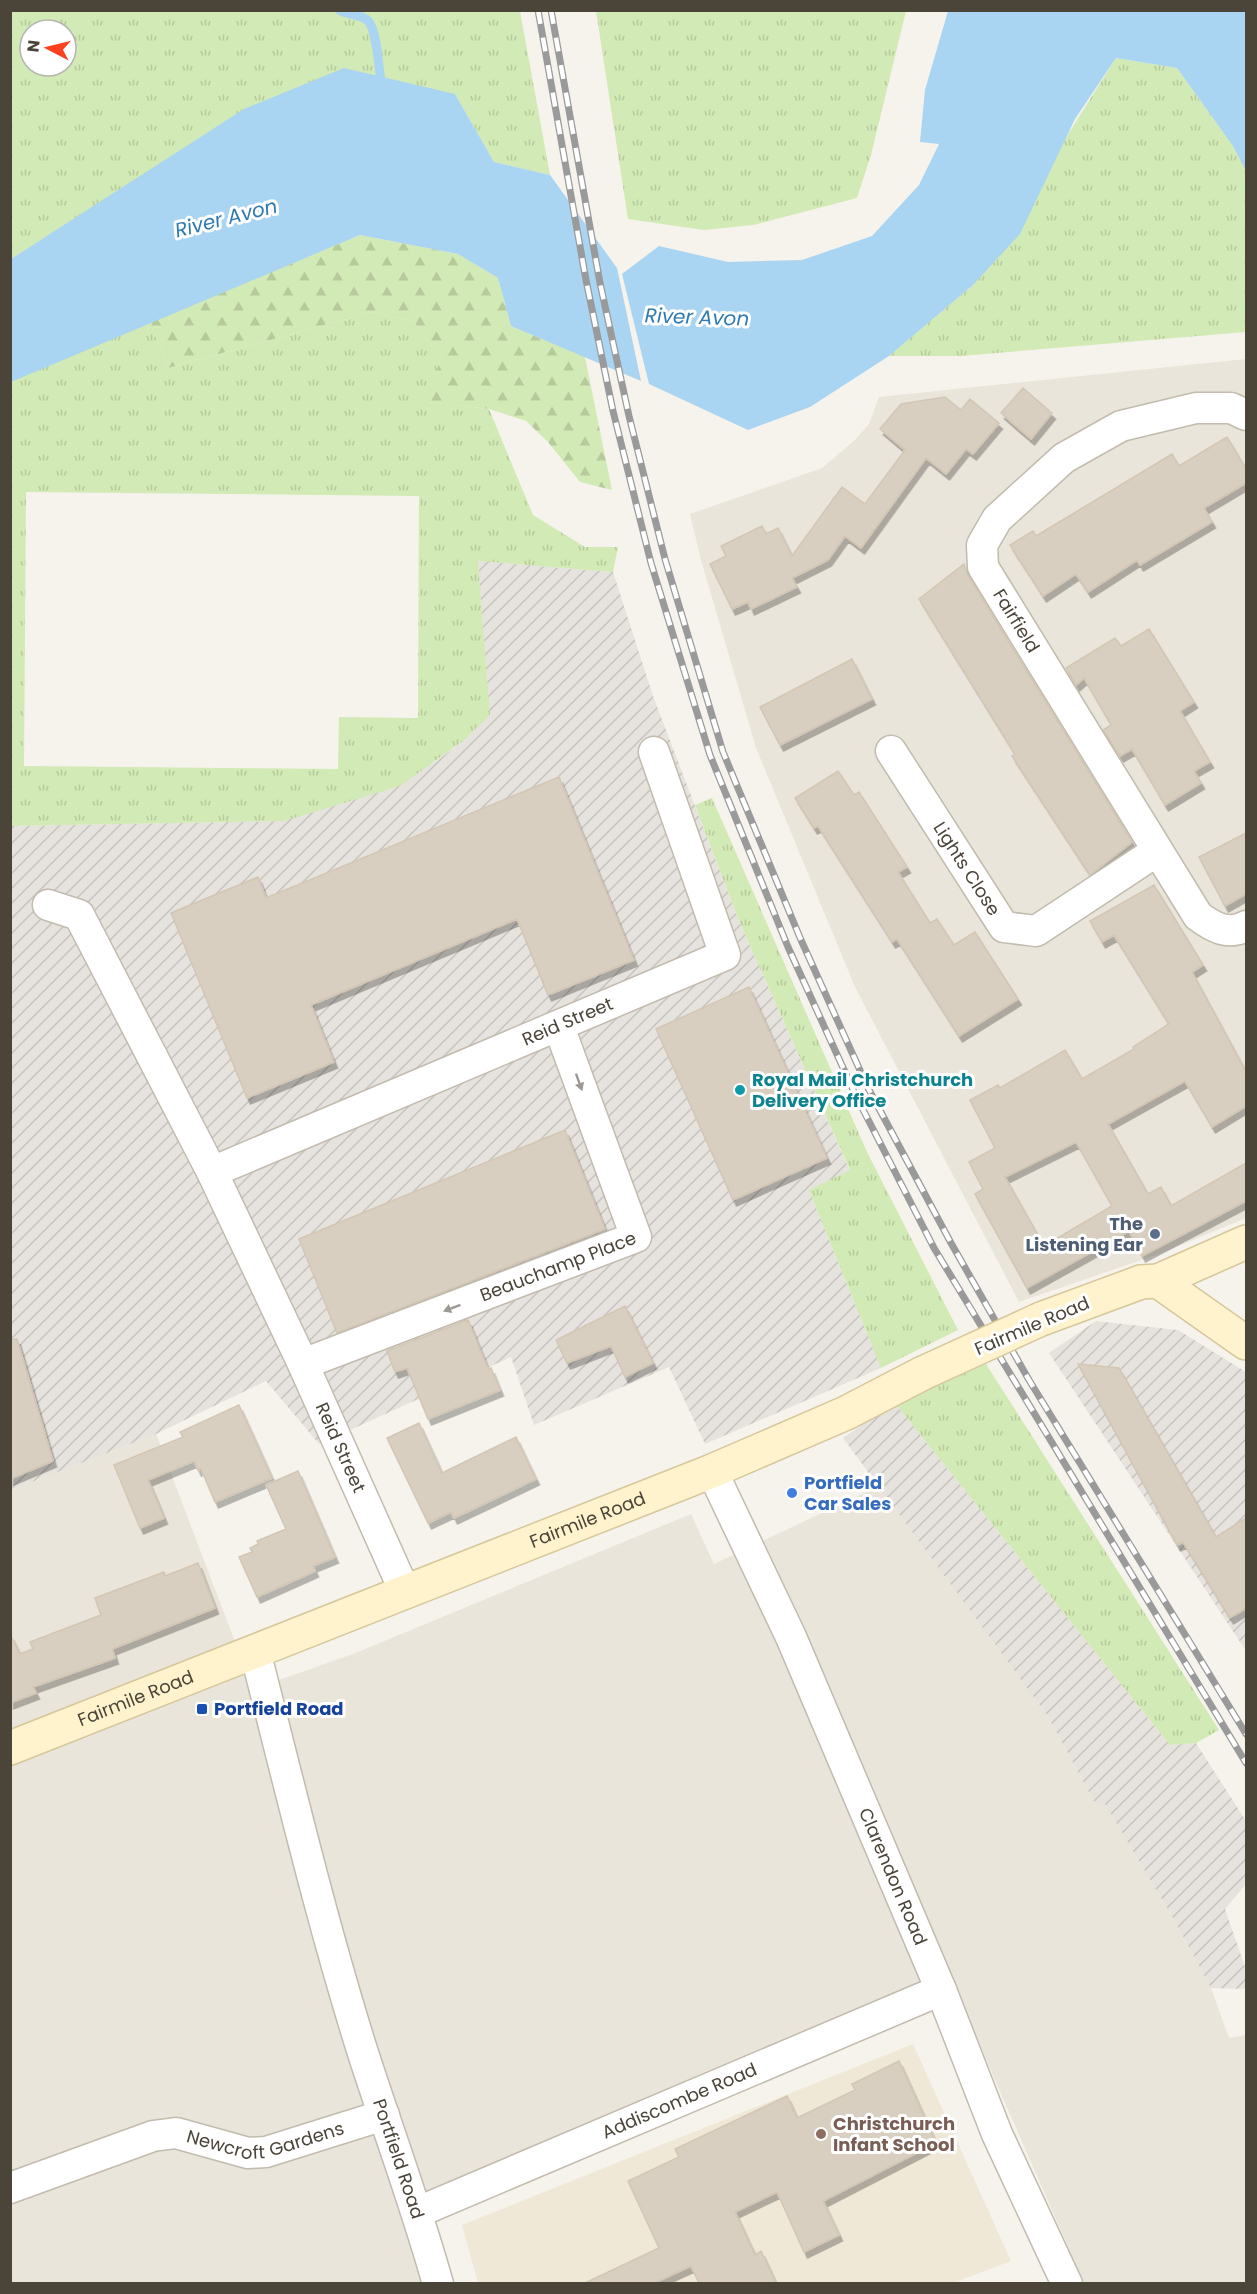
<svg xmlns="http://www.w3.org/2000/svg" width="1257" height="2294" font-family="Poppins,sans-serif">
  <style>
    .residential { fill: #eae5da }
    .industrial { fill: url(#industrial-furrows) }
    .education { fill: #efe8d6 }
    .grass { fill: url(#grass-tufts); fill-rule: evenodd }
    .forest { fill: url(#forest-firs) }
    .water { fill: #a9d4f2 }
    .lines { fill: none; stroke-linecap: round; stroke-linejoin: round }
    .stream { stroke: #a9d4f2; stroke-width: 9 }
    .building { fill: #d8cfc1; stroke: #d3c7b4; stroke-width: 1.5; fill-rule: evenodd; filter: url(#shadow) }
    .street-casing { stroke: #c2bbae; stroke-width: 33 }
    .secondary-casing { stroke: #d6c79b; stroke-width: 36 }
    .street { stroke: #fff; stroke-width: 30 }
    .secondary { stroke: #fff3cd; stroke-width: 33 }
    .rail-casing { stroke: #9a9a9a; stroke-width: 7 }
    .rail { stroke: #fff; stroke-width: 4.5; stroke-dasharray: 14; stroke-linecap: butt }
    .secondary-bridge-casing { stroke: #d6c79b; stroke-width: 36; stroke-linecap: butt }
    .secondary-bridge { stroke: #fff3cd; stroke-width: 33 }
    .oneway { fill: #9c9892 }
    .culture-dot { fill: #0f9aa8; stroke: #fff; stroke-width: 2 }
    .service-dot { fill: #5c6f8a; stroke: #fff; stroke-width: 2 }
    .shop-dot { fill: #3f7fe0; stroke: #fff; stroke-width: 2 }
    .transit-dot { fill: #1a4fb4; stroke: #fff; stroke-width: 2 }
    .education-dot { fill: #8d6e63; stroke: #fff; stroke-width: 2 }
    .labels { text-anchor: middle; stroke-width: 6; stroke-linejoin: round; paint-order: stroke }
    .street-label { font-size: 18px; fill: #4b4439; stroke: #fff }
    .culture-label { font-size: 18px; font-weight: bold; fill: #0d838f; stroke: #fff; text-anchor: start }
    .service-label { font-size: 18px; font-weight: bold; fill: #4e5e75; stroke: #fff; text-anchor: end }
    .shop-label { font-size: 18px; font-weight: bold; fill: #366cbe; stroke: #fff; text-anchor: start }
    .transit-label { font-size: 18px; font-weight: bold; fill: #164399; stroke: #fff; text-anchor: start }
    .education-label { font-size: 18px; font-weight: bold; fill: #785e54; stroke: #fff; text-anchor: start }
    .water-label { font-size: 20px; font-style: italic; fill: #2e7ab2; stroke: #fff }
  </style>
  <defs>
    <pattern id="industrial-furrows" width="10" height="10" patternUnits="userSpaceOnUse" patternTransform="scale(1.5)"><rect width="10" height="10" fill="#e6e2dd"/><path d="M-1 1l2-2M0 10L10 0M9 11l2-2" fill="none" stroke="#c7c3be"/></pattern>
    <pattern id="grass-tufts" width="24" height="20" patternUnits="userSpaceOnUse" patternTransform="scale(1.5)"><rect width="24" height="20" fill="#d2eab5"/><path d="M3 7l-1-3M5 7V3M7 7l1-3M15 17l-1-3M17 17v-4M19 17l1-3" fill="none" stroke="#b6ca9c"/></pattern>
    <pattern id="forest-firs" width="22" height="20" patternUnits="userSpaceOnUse" patternTransform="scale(1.5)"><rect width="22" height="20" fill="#d2eab5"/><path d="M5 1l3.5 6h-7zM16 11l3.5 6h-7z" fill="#b6ca9c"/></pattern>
    <filter id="shadow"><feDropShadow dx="3.5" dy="6" stdDeviation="0" flood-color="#0004"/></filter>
  </defs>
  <rect width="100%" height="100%" fill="#f6f3ec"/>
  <path class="residential" d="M1246,359V1218L1162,1253L1019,1302L855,987L756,748L701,560L690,514L822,468L855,440L869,424L879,397Z
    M156,1434L253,1689L353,1654L691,1514L714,1564L881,1485L1047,1715L1096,1805L1105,1803L1173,1918L1211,1988L1229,2038L1246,2035V2283H1084L952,1982L418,2211L438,2283L11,2284V1490Z"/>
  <path class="industrial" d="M478,561L613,572L653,696L739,921L850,1171L809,1190L881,1368L705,1444L669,1367L534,1425L511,1357L319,1444L266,1381L156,1434L11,1490V826L284,821L435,762L463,741L489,715Z
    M1096,1321L1178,1330L1246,1372V1651L1049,1353Z
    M894,1402L1170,1745L1196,1743L1246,1821V1884L1225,1909L1246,1970V1989L1211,1988L1173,1918L1105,1804L1096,1805L1047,1715L843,1438Z"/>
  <path class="education" d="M913,2044L1011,2261L950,2284L478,2283L462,2225Z"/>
  <path class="grass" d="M11,11H520L550,175L494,162L455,94L135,181L11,259ZM30,30H66V66H30Z
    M596,11H906L871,155L857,198L753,225L704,230L628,219Z
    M1116,58L1177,68L1233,146L1246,171V332L961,356H889L973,285Z
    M372,312L413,321L441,358L427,402L489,409L533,515L585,547H618L613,572L478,561L490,715L463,741L400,786L284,821L11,826L10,382L150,322L168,368ZM26,492L419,496L418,718L339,717L338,769L24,766Z
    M712,798L867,1152L958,1330L881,1368L809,1190L850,1170L739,921L695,805Z
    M986,1364L1219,1730L1196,1743L1170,1745L894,1402Z"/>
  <path class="forest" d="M360,235L458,254L498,278L511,326L585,357L612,490L580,482L548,442L526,421L489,409L426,402L441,358L413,321L372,312L168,368L150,322Z"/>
  <path class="water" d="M948,11H1246V171L1233,146L1177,68L1116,58L1075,119L1020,234L973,285L889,356L810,407L748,430L649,384L622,274L659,246L728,262L802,260L872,236L919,185L939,144L920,142L925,90Z
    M344,68L455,94L494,162L550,175L617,268L641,381L511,326L498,278L458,254L360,235L11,382V259L244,109Z"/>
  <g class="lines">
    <path class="stream" d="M339,10C347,15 358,14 366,19C378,26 378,71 382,86"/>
  </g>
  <path class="building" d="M1023,388L1052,413L1031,439L1001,413Z
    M945,397L961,410L970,399L999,423L973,454L966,449L946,474L926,458L861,548L845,536L828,560L792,578L797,587L751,609L748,602L732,609L710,564L726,556L721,546L762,526L766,534L778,528L792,556L842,487L865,504L905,450L880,429L901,404Z
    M1227,437L1246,469V483L1204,508L1212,522L1140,565L1137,560L1088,592L1076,574L1043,596L1010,545L1033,531L1036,536L1172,454L1179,466Z
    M964,564L968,576L1132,842L1090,875L1012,756L1015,754L919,599Z
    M1149,629L1194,702L1180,711L1210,762L1194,771L1201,783L1165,805L1132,749L1120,756L1103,730L1111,725L1084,678L1076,685L1066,668L1115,638L1121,646Z
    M852,659L872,699L780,745L760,707Z
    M838,771L854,795L859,792L907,867L898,872L930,923L937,919L954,945L975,932L1018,999L959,1036L897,939L892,942L818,826L814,828L795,798Z
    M559,777L634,960L548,995L517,919L311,1005L334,1062L247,1098L171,913L258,877L266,898Z
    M1246,833V894L1225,906L1199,857Z
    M1154,885L1203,965L1192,972L1246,1072V1106L1212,1127L1185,1081L1108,1124L1148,1194L1161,1187L1171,1206L1246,1163V1201L1142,1256L1129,1231L1027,1288L975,1194L983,1189L969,1162L995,1148L970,1100L998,1085L1000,1088L1065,1050L1082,1079L1134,1049L1133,1047L1169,1024L1114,935L1102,942L1090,921ZM1076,1142L1112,1206L1044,1246L1005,1177Z
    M749,987L827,1158L733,1200L656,1029Z
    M565,1130L605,1229L337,1333L299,1239Z
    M625,1306L653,1363L625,1377L611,1346L567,1363L556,1340Z
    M468,1320L488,1369L491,1368L500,1390L428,1419L407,1368L395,1372L387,1351Z
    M17,1339L53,1461L10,1479V1340Z
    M1078,1364L1119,1368L1216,1537L1246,1518V1608L1230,1618L1183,1542L1177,1545Z
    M239,1405L272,1478L215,1502L201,1469L198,1470L194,1461L148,1480L164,1518L140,1528L114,1465L183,1437L180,1432Z
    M419,1423L442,1473L516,1437L536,1479L454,1518L451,1512L428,1523L387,1438Z
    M298,1471L335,1557L313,1566L315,1571L257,1597L239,1557L252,1552L250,1548L258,1544L257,1541L286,1529L266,1485Z
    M198,1563L215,1608L112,1649L115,1658L33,1687L36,1693L10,1703V1634L20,1654L33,1649L30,1642L101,1615L95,1598L164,1572L165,1576Z
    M899,2061L936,2143L823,2201L839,2235L804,2252L777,2192L735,2212L755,2255L761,2251L776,2283H699L691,2266L654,2283H585L659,2248L628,2181L679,2157L675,2149L787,2096L797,2118L855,2090L852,2084Z"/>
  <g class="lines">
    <g class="street-casing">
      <g id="street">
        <path id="s1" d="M1246,415L1231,408H1196L1121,426L1064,458L997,519L982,545L983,567L1198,916C1213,927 1228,936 1246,926"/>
        <path id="s2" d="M891,751L1004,927L1036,931L1157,851"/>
        <path id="s3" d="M48,905L79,915L212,1172L303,1364L405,1592"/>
        <path id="s4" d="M212,1172L725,955L654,752"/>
        <path id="s5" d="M303,1364L636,1237L559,1027"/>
        <path id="s6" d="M712,1471L791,1637L941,1990L997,2134L1067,2284"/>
        <path id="s7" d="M255,1651C289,1784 321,1919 362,2050C387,2128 416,2205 438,2284"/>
        <path id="s8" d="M10,2188L153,2136L176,2133L248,2153L266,2152L384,2115"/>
        <path id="s9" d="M418,2212L941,1990"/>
      </g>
    </g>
    <g class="secondary-casing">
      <g id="secondary">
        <path d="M1158,1281L1246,1343"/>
        <path d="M1041,1319L1141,1282L1158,1281L1246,1242"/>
        <path id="s10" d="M10,1748L712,1471L846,1413L923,1373"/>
      </g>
    </g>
    <use href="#street" class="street"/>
    <use href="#secondary" class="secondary"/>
    <g class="rail-casing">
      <path id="rail" d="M538,10L586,280L613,411L651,563L710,755L788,947L855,1094L934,1248L1246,1763
        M551,10L600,283L629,416L665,559L723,752L801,940L868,1088L951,1243L1029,1380L1246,1734"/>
    </g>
    <use href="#rail" class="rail"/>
    <g class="secondary-bridge-casing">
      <path id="secondary-bridge" d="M923,1373L1041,1319"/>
    </g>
    <use href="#secondary-bridge" class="secondary-bridge"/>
  </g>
  <defs><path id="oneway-solid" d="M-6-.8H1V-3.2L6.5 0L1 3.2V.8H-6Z" transform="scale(1.5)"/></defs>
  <g class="oneway">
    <use href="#oneway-solid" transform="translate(579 1082) rotate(70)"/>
    <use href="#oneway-solid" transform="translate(452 1308) rotate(159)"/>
  </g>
  <circle class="culture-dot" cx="740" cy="1090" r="6"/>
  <circle class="service-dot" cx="1155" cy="1234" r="6"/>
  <circle class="shop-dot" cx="792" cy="1493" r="6"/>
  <rect class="transit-dot" x="196" y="1703" width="12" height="12" rx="3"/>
  <circle class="education-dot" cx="821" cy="2134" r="6"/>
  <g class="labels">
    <g class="street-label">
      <text dy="6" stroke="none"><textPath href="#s1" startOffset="400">Fairfield</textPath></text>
      <text dy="6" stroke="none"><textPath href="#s2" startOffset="140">Lights Close</textPath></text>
      <text dy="6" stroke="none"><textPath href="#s4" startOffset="386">Reid Street</textPath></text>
      <text dy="6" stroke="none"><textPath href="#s5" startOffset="273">Beauchamp Place</textPath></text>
      <text transform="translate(1032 1326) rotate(-23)" y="6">Fairmile Road</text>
      <text dy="6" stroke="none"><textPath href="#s3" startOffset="626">Reid Street</textPath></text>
      <text dy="6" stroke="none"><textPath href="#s10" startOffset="621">Fairmile Road</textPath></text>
      <text dy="6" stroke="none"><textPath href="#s10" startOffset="135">Fairmile Road</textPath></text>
      <text dy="6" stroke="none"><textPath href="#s6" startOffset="444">Clarendon Road</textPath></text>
      <text dy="6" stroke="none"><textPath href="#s9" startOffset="284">Addiscombe Road</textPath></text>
      <text dy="6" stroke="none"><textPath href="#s8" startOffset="268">Newcroft Gardens</textPath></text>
      <text dy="6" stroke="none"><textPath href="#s7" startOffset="528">Portfield Road</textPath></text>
    </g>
    <g class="culture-label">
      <text x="752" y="1086">Royal Mail Christchurch<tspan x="752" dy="21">Delivery Office</tspan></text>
    </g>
    <g class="service-label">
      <text x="1143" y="1230">The<tspan x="1143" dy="21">Listening Ear</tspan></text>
    </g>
    <g class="shop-label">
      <text x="804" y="1489">Portfield<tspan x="804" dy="21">Car Sales</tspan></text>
    </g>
    <g class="transit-label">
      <text x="214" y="1715">Portfield Road</text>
    </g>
    <g class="education-label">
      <text x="833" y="2130">Christchurch<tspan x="833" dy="21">Infant School</tspan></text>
    </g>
    <g class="water-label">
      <text transform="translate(226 218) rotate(-14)" y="7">River Avon</text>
      <text transform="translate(697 317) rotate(2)" y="7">River Avon</text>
    </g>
  </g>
  <rect width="1257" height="2294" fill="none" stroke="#4b4439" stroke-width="24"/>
  <g transform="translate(48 48) rotate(277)"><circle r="28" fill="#ffffff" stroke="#b7b4b0" stroke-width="1.5"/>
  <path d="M0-4.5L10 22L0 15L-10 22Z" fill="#fc3f1d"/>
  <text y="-9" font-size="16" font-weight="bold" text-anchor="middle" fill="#4b4439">N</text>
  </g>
</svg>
